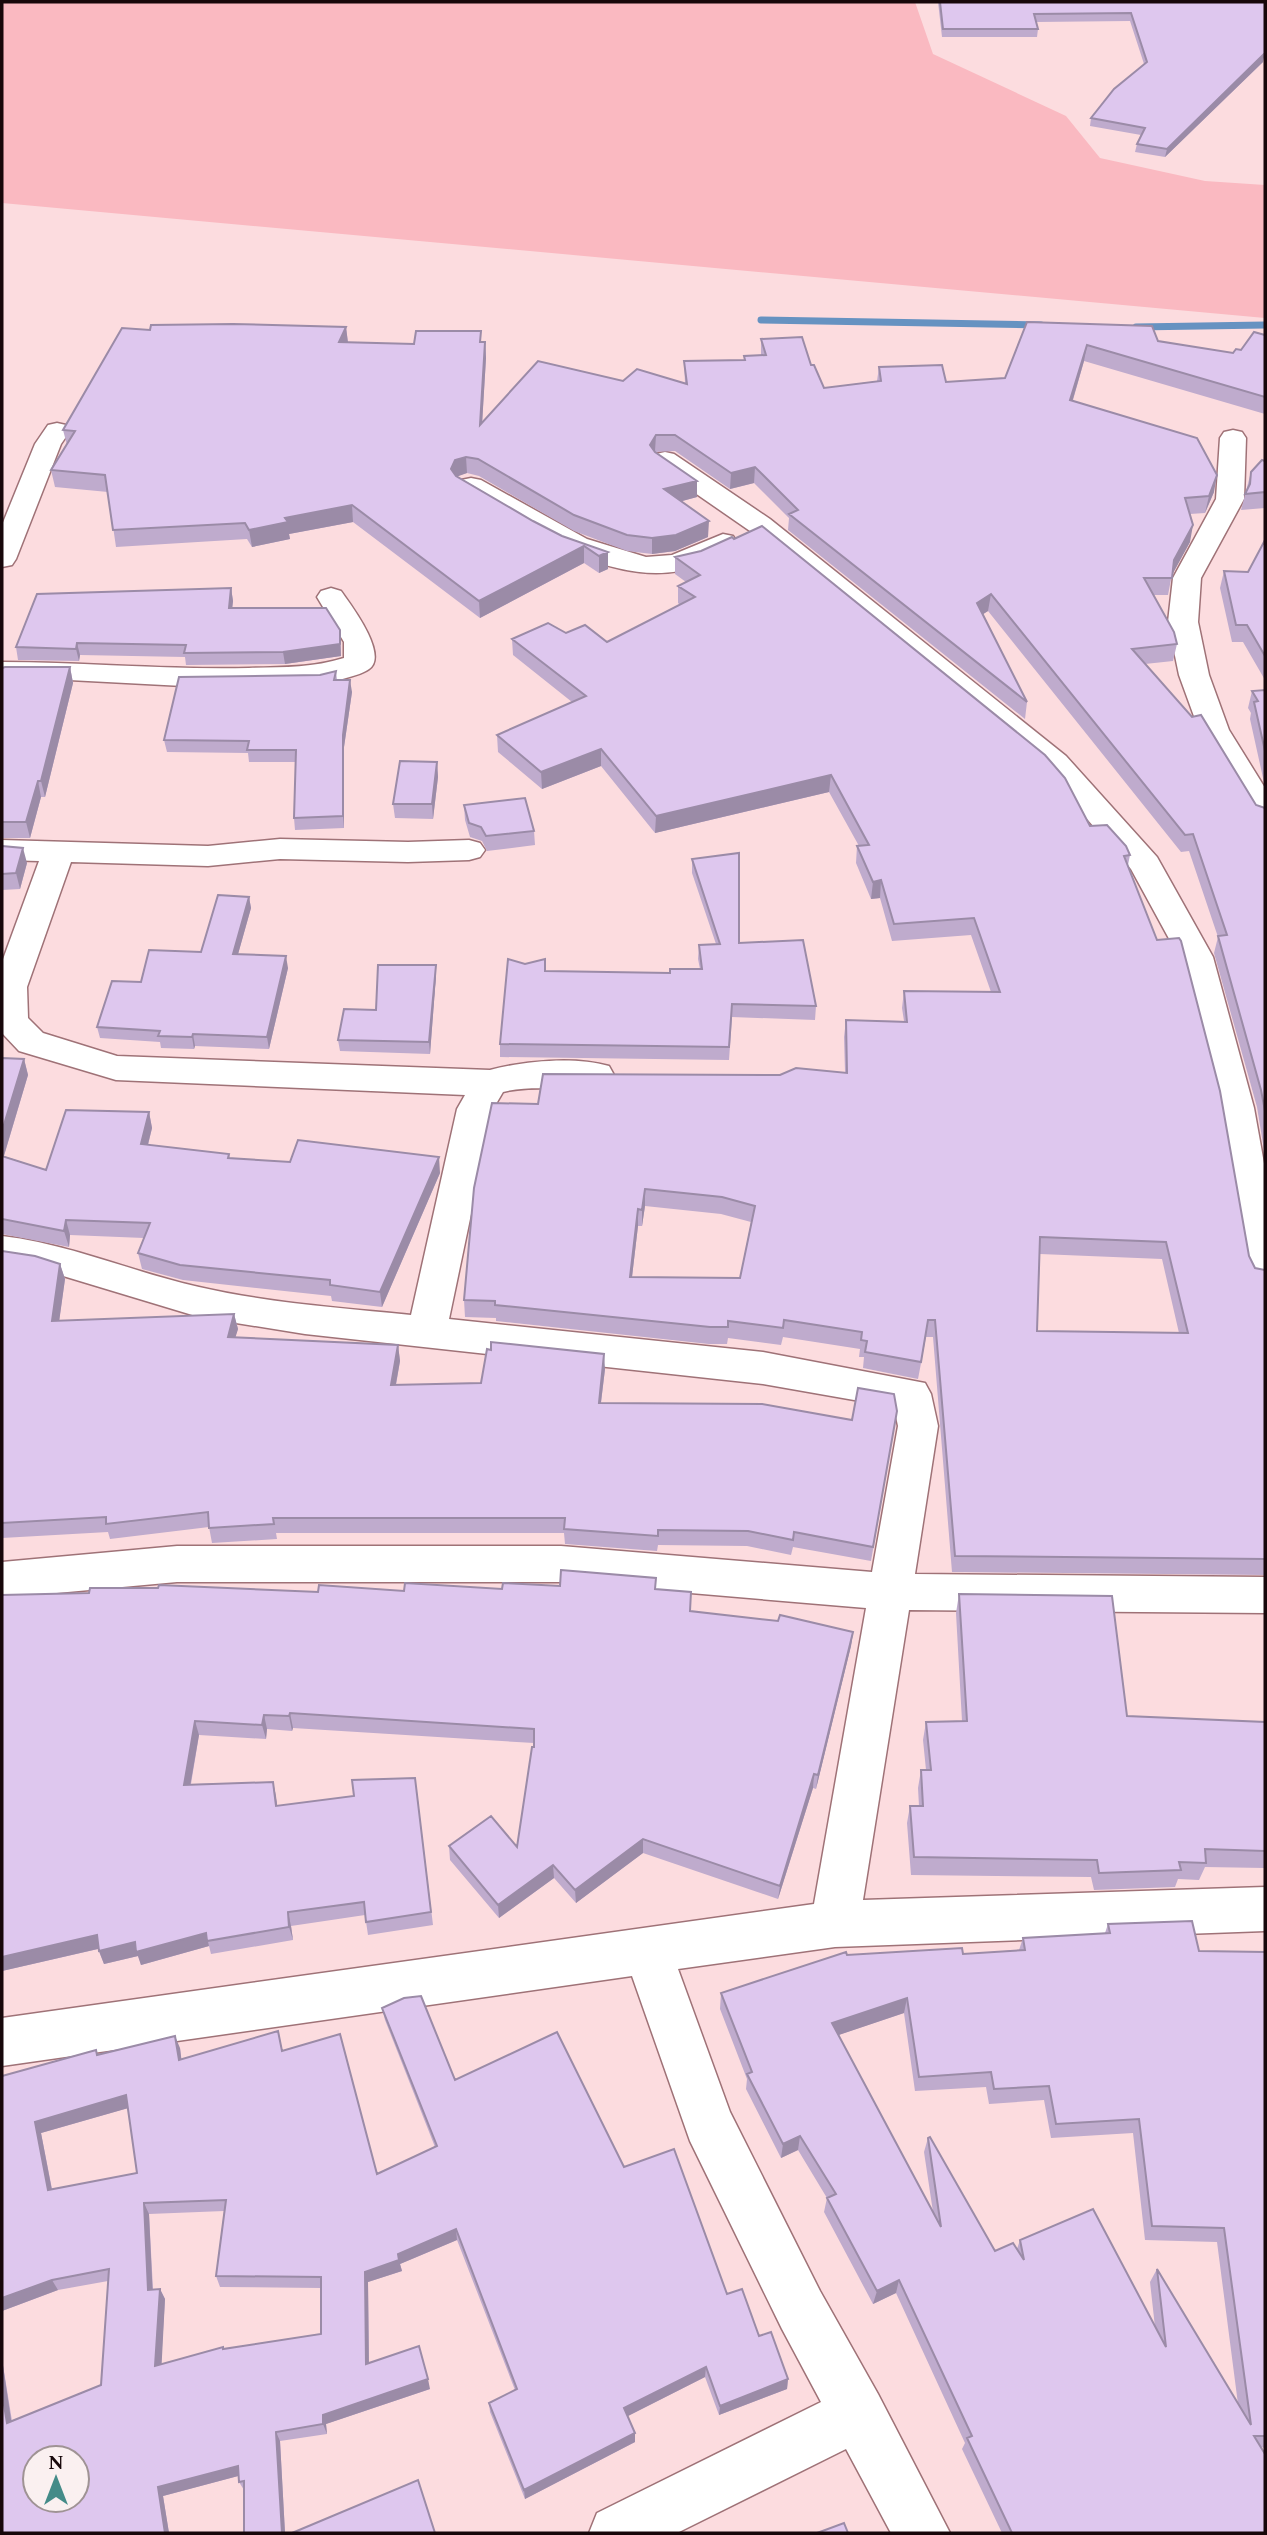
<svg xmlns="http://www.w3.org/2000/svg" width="1267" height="2535" font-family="Spectral,serif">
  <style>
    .green { fill: #fab9c1 }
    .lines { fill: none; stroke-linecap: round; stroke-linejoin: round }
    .stream { stroke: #6692c1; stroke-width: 7 }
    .minor-casing { stroke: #9f7277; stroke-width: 3 }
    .minor { fill: #fff; fill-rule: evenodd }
    .wall { fill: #bfabcd; fill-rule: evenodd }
    .shaded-wall { fill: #9b8ba7 }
    .building { fill: #dec7ee; stroke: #9b8ba7; stroke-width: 2; fill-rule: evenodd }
  </style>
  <rect width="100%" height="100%" fill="#fcdcdf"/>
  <path class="green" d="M2,2H915L933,54L1066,116L1100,158L1205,181L1265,185V318L2,203Z"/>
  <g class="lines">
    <path class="stream" d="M761,320L1041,325
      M1136,327L1265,325"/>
    <g class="minor-casing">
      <path id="minor" d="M57,423L66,425L70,431L61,444L16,559L12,565L2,567V525L35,444L48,425Z
        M1233,430L1242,432L1246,438L1244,499L1201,578L1198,622L1209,675L1229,730L1265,788V824L1254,821L1199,730L1179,675L1168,622L1173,578L1216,499L1220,438L1224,432Z
        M665,452L674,454L770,519L1066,756L1157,857L1213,957L1254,1108L1265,1169V1286L1251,1282L1246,1272L1218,1108L1179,957L1131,869L1044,770L750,531L656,466L652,460L656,454Z
        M471,478L481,480L587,539L646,557L672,555L723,534L733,536L737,542L733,548C716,556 697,568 679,571C605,585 523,526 461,492L457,486L461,480Z
        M331,588L341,591C351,605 389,655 369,669C360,676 333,681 321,684L202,687L69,680H2V662C84,662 166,670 249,668C282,667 312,668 344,658V642L317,597L321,591Z
        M280,839L408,842L469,840L480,843L485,850L480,857L469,860L408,862L280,859L208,866L71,862L27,987L28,1018L43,1033L117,1056L490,1070C524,1061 574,1056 609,1066L614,1075L609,1084C574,1094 537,1083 503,1092L493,1109L449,1319L763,1352L925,1383L931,1394L938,1426L915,1574L1265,1577V1613L909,1610L863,1900L1265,1887V1931L835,1947L678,1969L730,2112L820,2291L878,2394L950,2533H891L846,2449L677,2533H589L597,2513L821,2402L782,2329L690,2141L632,1976L2,2066V2018L814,1904L866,1608L561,1582H177L2,1598V1562L177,1546H561L872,1572L898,1426L894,1407L763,1384L305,1334L199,1317L40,1269L2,1264V1236C70,1244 132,1272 199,1287C268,1303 341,1308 411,1315L457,1109L465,1095L116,1080L19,1051L2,1033V962L39,861L2,860V840L208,846Z"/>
    </g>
    <use href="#minor" class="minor"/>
  </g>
  <path class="wall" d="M938,2H1265L1263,62L1165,157L1135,152L1137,144L1141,135L1090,126L1091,118L1144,64L1130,21L1036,22L1038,29L1037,37H942Z
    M1027,322L1233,353L1241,350L1265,335V414L1084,361L1073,400L1214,492L1205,513L1190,514V542L1172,574L1168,595H1153L1177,644L1173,661L1145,664L1256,805L1265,808V1156L1257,1107L1214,953L1218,937L1189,851L1181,852L988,611L983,614L1027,702L1025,719L788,530L789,518L754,483L730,489L675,451L655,452L697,497L682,501L708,537L675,551L652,554L627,551L574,531L479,476L467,473L457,476L533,521L562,536L608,552V569L599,573L584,563L480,618L353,522L289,534L290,539L252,547L247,539L116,547L108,492L55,487L51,470L67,445L63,430L150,330L346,327L348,343L414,344L481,331V342H485L486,358L482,423L623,381L685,383L684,361L744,360V356H761V339L811,365L824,388L877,381L879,367L946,382L1005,378Z
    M1265,461V508L1241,510L1251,472Z
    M1265,540V680L1243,642H1232L1220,588L1224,571L1248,572Z
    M675,557L1090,826L1130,855L1128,865L1249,1256L1255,1268L1265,1270V1575L952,1572L933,1337H926L918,1379L863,1368L864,1357H859L860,1349L783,1337L781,1345L728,1338L727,1344H709L496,1321V1318L465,1317L464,1300L538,1104L780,1075L845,1072L844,1037L846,1020L904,1021L902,1008L904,991L991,992L971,935L892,941L880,898L871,899L856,863L857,846H859L829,792L655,833L601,766L542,789L498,752L497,735L572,702L513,655L512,639L566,633L607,642L680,605L678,603V586L686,582L675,574ZM645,1206L721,1214L751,1222L740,1278L632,1277L638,1226H642ZM1040,1254L1162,1259L1179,1333L1037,1331Z
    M231,588L233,601L232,608L340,630L341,656L285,664L186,665L185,657L80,655L79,661L18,660L16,647Z
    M70,667L73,683L45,797H41L30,838H2V668Z
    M336,671L337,680L352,692L344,747V828L295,830L294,818L296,762H249L248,753L167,752L164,740L320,675Z
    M1265,690V787L1250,719L1251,713L1248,708L1252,691Z
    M437,762L438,777L433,819L395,818L393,804Z
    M464,805L534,831L535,845L487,851L482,841L470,837L465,820Z
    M2,846L27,863L20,889L2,890Z
    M692,859L739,943L816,1006L815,1020L732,1017L729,1060L500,1057V1044L546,971L670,973L700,969L698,959L699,945L716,944L692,873Z
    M249,897L251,908L238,954L288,968L269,1049L195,1046L194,1049L161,1048L160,1042L100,1038L97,1027L141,982L201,952Z
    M436,965V976L430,1054L340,1051L338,1040Z
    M2,1058L24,1059L28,1075L4,1156L46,1170L149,1112L152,1128L148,1145L229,1154L230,1158L440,1173L382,1307L332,1301L331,1296L183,1280L142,1269L138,1253L144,1238L70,1235L69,1247L2,1234Z
    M2,1251L60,1264L65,1279L59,1321L234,1314L238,1329L235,1337L398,1345L400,1361L396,1385L481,1383L605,1369L601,1403L852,1420L897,1411L871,1561L793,1547L791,1555L747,1546L658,1545L657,1551L565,1544L564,1533H276L277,1539L212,1543L209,1527L110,1539L108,1532L2,1538Z
    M502,1589H656L690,1611L853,1632L851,1646L816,1789L813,1788L778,1899L643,1853L576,1903L554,1878L499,1918L450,1860L449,1846L517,1847L534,1743L293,1728L292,1731L267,1729L266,1739L199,1735L191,1784L273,1782L277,1806L417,1792L433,1925L368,1935L365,1915L291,1926L293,1940L211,1954L209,1946L141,1965L138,1956L104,1964L98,1949L2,1971V1595Z
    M959,1594L1127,1716L1265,1722V1868L1205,1867L1199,1880L1178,1879L1175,1887L1094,1890L1091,1877L911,1875L907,1823L910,1806H919L918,1788L921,1770H926L923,1740L926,1722L962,1721L956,1613Z
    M1108,1924L1199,1951L1265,1952V2448L1261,2447L1265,2533H1002L962,2449L965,2443L896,2293L873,2304L824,2212L827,2198L798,2150L781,2158L746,2089L747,2079L720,2009L721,1993L847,1955L963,1954L1019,1950L1023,1938L1105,1933ZM904,2013L915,2091L986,2087L989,2104L1044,2100L1051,2138L1133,2133L1145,2240L1217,2242L1238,2404L1157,2269L1150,2282L1155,2327L1020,2240L1017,2249L995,2251L928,2138L924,2152L933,2212L838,2035Z
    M382,2008L455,2080L624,2167L727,2294L759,2336L788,2379L787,2389L719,2415L705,2377L628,2416L635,2433V2442L525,2499L490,2412L489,2403L515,2390L457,2240L400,2264L402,2271L368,2282L369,2363L430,2389L326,2424L327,2434L280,2441L285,2533H244V2490L239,2482L238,2476L163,2496L169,2533H2V2359L12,2421L101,2385L108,2281L58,2290L2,2311V2076L98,2055L180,2048L181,2059L283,2051L377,2174L435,2147L385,2020ZM128,2108L137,2173L52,2189L41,2133ZM224,2211L216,2276L220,2287L321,2288V2334L224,2349L223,2347L161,2364L165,2299L160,2289H153L149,2214Z"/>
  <path class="shaded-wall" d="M1265,53L1263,62L1165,157L1167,149Z
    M346,327L348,343L339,342Z
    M485,342L486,358L481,442L480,425Z
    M1087,345L1084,361L1068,416L1070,400Z
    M656,435L655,451L650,461V445Z
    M466,457L467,473L456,477L451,469L455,460Z
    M755,467L754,483L730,489L731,473Z
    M1217,475L1214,492L1205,513L1209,496Z
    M697,481V497L664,506V489Z
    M352,505L353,522L289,534L290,539L252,547L249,530L285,518Z
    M709,521L708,537L675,551L652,554V538Z
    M1193,525L1190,542L1171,577L1174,560Z
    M584,546V563L480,618L479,601Z
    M608,552V569L599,573V556Z
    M231,588L233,601L231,620L229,608Z
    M991,594L988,611L974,620L977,603Z
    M340,630L341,656L285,664L283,652Z
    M77,643L80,655L79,661L76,649Z
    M70,667L73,683L45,797L41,781Z
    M350,680L352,692L344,747V828L343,816V735Z
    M601,749V766L542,789L541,772Z
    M437,762L438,777L433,819L432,804Z
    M831,775L829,792L655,833L656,816Z
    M38,781L41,797L30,838L26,822Z
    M23,848L27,863L20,889L16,873Z
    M881,880L880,898L871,899L873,882Z
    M249,897L251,908L235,965L233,954Z
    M286,956L288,968L269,1049L267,1037Z
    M436,965V976L430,1054L429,1042Z
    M193,1034L195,1046L194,1049L192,1037Z
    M24,1059L28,1075L2,1162V1131Z
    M149,1112L152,1128L144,1160L141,1144Z
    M439,1157L440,1173L382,1307L380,1292Z
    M645,1189V1206L642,1226V1210Z
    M638,1209V1226L630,1294V1277Z
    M66,1220L70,1235L69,1247L64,1231Z
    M60,1264L65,1279L57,1337L52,1321Z
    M234,1314L238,1329L231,1352L228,1337Z
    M398,1345L400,1361L393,1400L391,1385Z
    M604,1354L605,1369L599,1418V1403Z
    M853,1632L851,1646L816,1789L818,1775Z
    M290,1713L293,1728L292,1731L289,1716Z
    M264,1715L267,1729L266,1739L262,1725Z
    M195,1721L199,1735L188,1798L184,1785Z
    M814,1774L813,1788L778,1899L780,1886Z
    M273,1782L276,1796L279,1820L276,1806Z
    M643,1839V1853L576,1903L575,1890Z
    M553,1865L554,1878L499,1918L498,1905Z
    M288,1912L291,1926L293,1940L289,1927Z
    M206,1933L209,1946L141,1965L138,1956L104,1964L99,1951L135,1942Z
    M97,1935L102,1948L2,1971V1957Z
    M907,1998L904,2013L830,2038L832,2023Z
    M175,2036L180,2048L183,2072L179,2060Z
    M126,2095L132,2107L41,2133L54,2201L48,2190L35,2122Z
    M800,2136L798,2150L781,2158L783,2144Z
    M144,2203L149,2214L153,2300L148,2290Z
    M456,2229L457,2240L400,2264L402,2271L368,2282L369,2374L366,2364L365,2272L398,2254Z
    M52,2280L58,2290L2,2311V2298Z
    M899,2280L896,2293L873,2304L877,2291Z
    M160,2289L165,2299L161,2376L155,2366Z
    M2,2359L13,2433L7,2423L2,2393Z
    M706,2367L705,2377L624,2418V2408Z
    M428,2379L430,2389L326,2424L327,2434L323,2424V2415Z
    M788,2379L787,2389L719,2415L720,2406Z
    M276,2432L280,2441L285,2533H282Z
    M635,2433V2442L525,2499L524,2490Z
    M238,2466L242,2475L163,2496L169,2533H165L158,2487Z"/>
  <path class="building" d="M940,2H1265V53L1167,149L1137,144L1145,128L1091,118L1114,89L1147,62L1131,13L1034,14L1038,29H943Z
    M1027,322L1152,326L1158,341L1233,353L1236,349L1241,350L1254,332L1265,335V397L1087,345L1070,400L1197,438L1217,475L1209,496L1185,498L1193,525L1174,560L1172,578H1144L1174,632L1177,644L1132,649L1192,717L1201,715L1256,805L1265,808V1111L1261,1090L1218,936L1227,935L1193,834L1185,835L991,594L977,603L1027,702L789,514L798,510L755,467L731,473L675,435H656L650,445L655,452L697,481L664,489L709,521L676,535L652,538L627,535L574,515L478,459L466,457L455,460L451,469L456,476L533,521L562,536L608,552L599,556L584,546L479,601L352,505L285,518L288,522L249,530L245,523L113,530L105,475L51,470L75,431L63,430L122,328L150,330L151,325L233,324L346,327L339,342L414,344L416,331H481L480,342H485L480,425L538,361L623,381L637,369L687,384L684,361L745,360L744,356L766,355L761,339L802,337L811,365H814L824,388L881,381L879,367L942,365L946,382L1005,378Z
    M1262,460L1265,461V492L1245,494L1250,484L1251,472Z
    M762,526L1045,755L1065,778L1090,826L1107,825L1126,846L1130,855L1124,856L1157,940L1179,938L1181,941L1220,1091L1249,1256L1255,1268L1265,1270V1559L955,1556L935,1320H928L921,1362L865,1352L867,1341L861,1340L862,1332L784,1320L783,1328L728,1321V1327H710L495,1305V1301L464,1300L474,1188L492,1103L538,1104L543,1074L780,1075L796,1068L847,1073L846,1020L907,1022L904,991L1000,992L974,918L894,924L881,880L873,882L857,846L869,845L831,775L656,816L601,749L541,772L497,735L586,696L512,639L548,623L566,633L585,625L607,642L695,597L678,586L700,575L675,557L701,551L732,537L734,539ZM645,1189L722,1197L755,1206L740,1278L630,1277L638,1209L642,1210ZM1040,1237L1166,1242L1188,1333L1037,1331Z
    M1265,540V656L1247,625H1236L1224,571L1248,572Z
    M231,588L229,608H326L340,630V644L283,652L184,653L186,645L77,643L76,649L16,647L37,594Z
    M5,667H70L41,781H38L26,822H2V668Z
    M336,671L334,680H350L343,735V816L294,818L296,750H247L249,741L164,740L179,677L320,675Z
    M1265,690V751L1254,702L1258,701L1252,691Z
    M400,761L437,762L432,804H393Z
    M525,798L534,831L486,836L481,827L469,823L464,805Z
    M2,846L23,848L16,873L2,874Z
    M739,853V943L803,940L816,1006L732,1004L729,1047L500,1044L508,959L525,964L545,959V971L670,973V969H702L699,945L720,944L692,859Z
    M218,895L249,897L233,954L286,956L267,1037L193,1034L192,1037L158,1036L160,1031L97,1027L112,981L141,982L149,950L201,952Z
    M378,965H436L429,1042L338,1040L344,1009L376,1010Z
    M2,1058L24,1059L2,1131Z
    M66,1110L149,1112L141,1144L229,1154L228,1158L290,1162L298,1140L439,1157L380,1292L330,1285V1280L180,1265L138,1253L150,1223L66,1220L64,1231L2,1219V1156L46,1170Z
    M2,1251L35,1256L60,1264L52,1321L234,1314L228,1337L398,1345L391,1385L481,1383L487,1349L491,1350V1342L604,1354L599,1403L762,1404L852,1420L858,1388L894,1394L897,1411L873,1547L794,1532L793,1540L748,1531L658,1530V1536L564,1529L565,1518H273L274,1524L209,1528L208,1512L106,1524V1517L2,1523Z
    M561,1570L656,1578L655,1589L691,1592L690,1611L778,1621L780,1615L853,1632L818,1775L814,1774L780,1886L643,1839L575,1890L553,1865L498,1905L449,1846L491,1816L517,1847L532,1747H534V1729L290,1713L289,1716L264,1715L262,1725L195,1721L184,1785L273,1782L276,1806L354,1796L352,1780L415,1778L431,1912L366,1922L364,1902L288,1912L289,1927L207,1941L206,1933L136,1952L135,1942L99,1951L97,1935L2,1957V1595L89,1593L90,1588H158L159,1585L318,1592L319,1585L404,1591L405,1583L502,1589L503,1583L560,1586Z
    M959,1594L1112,1596L1127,1716L1265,1722V1851L1205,1849L1206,1863L1179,1862L1181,1870L1099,1873L1097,1860L914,1857L910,1806H923L921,1770H931L926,1722L967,1721Z
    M1192,1921L1199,1951L1265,1952V2436H1254L1265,2454V2533H1012L967,2438L972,2436L899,2280L877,2291L827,2198L836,2194L800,2136L783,2144L747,2074L752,2072L721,1993L846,1952L847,1955L962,1948L963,1954L1025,1950L1023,1938L1110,1933L1108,1924ZM907,1998L919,2077L991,2072L994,2089L1049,2086L1056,2124L1139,2119L1152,2226L1224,2228L1251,2425L1157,2269L1166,2347L1093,2209L1020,2240L1024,2260L1013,2243L995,2251L930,2137L928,2138L941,2227L832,2023Z
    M421,1996L455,2080L557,2032L624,2167L674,2149L727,2294L742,2289L759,2336L771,2332L788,2379L720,2406L706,2367L624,2408L635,2433L524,2490L489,2403L517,2389L456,2229L398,2254L399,2260L365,2272L366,2364L419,2346L428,2379L323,2415V2424L276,2432L282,2533H244V2481L239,2482L238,2466L158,2487L165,2533H2V2393L7,2423L101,2385L109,2269L52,2280L2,2298V2076L96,2050L97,2055L175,2036L179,2060L278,2031L282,2051L340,2034L377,2174L437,2146L382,2008L404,1998ZM126,2095L137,2173L48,2190L35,2122ZM226,2200L216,2276L321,2277V2334L223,2349V2347L155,2366L160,2289L148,2290L144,2203ZM35,2458H77V2500H35Z
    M418,2480L435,2533H292Z
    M844,2523L848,2533H817Z"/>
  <rect width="1267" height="2535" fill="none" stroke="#17070a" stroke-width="7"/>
  <g transform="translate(56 2479)"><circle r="33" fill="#faf0f0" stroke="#9f9394" stroke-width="2"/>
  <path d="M0-5L12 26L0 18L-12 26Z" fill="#448b88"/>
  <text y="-10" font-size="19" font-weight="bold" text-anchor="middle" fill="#17070a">N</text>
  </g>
</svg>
